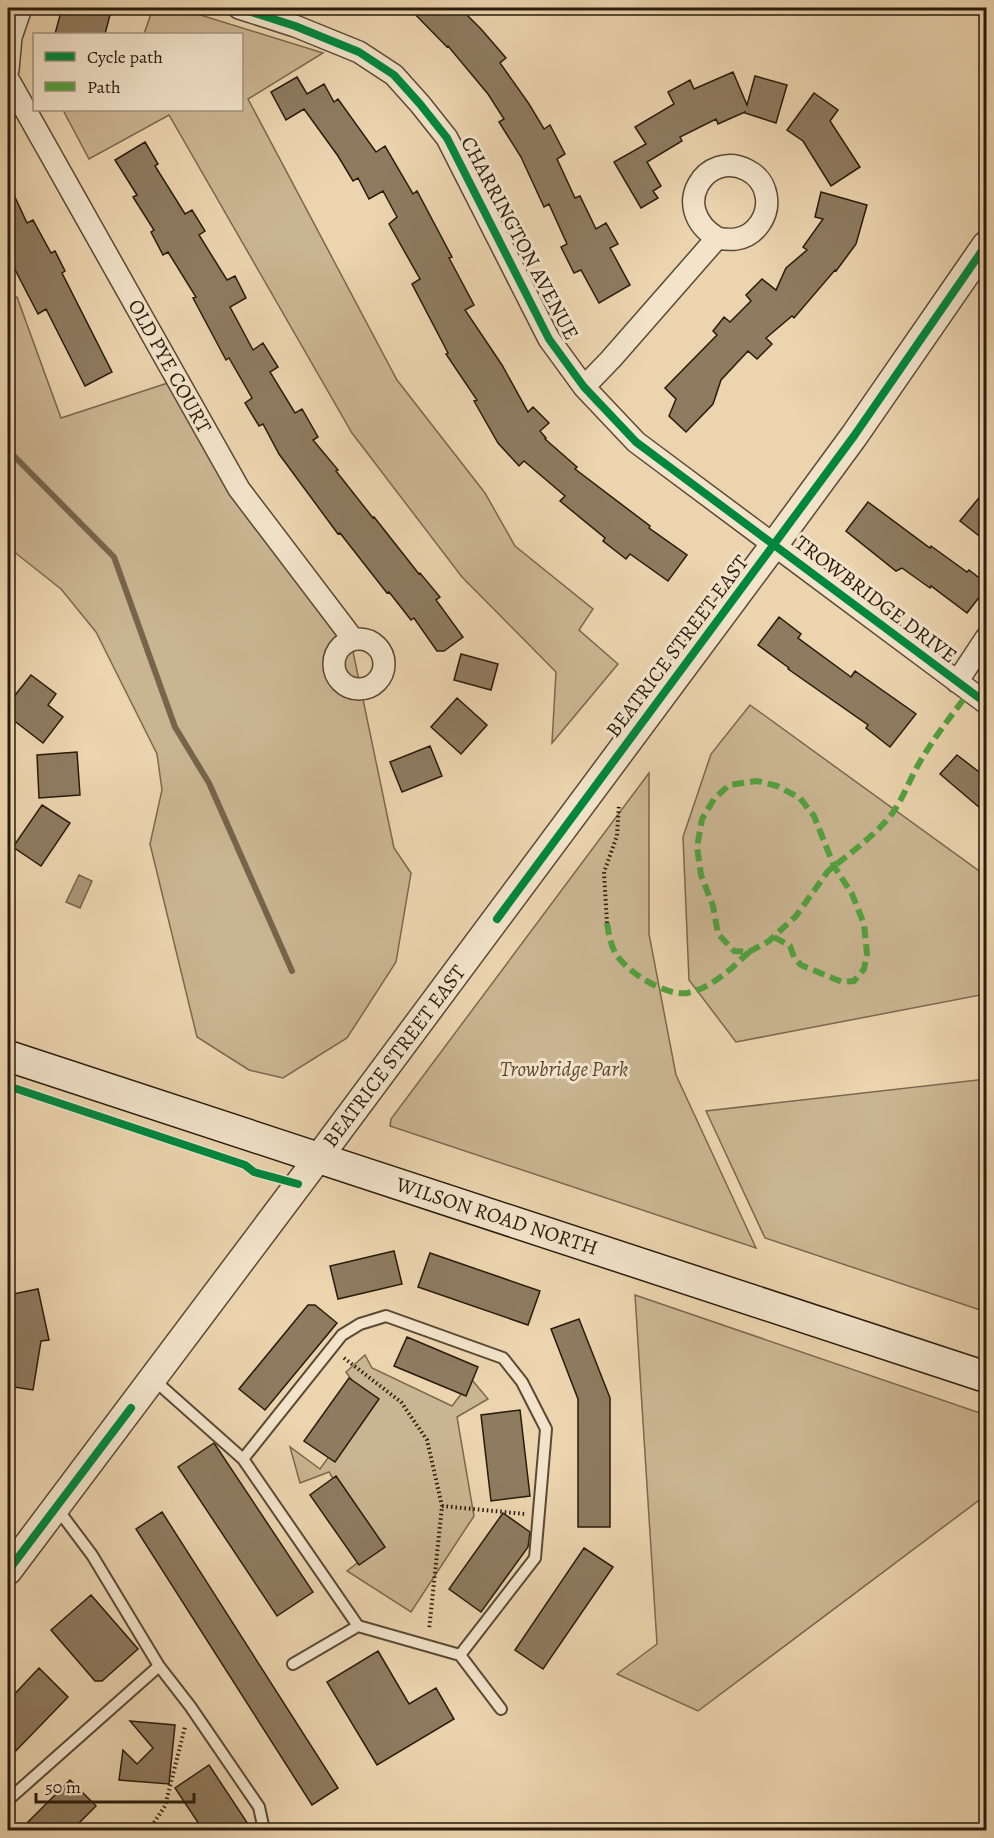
<svg xmlns="http://www.w3.org/2000/svg" width="994" height="1838" font-family="Alegreya,serif">
  <style>
    .green { fill: #cab592; stroke: #7a684e; stroke-width: 1.5 }
    .water { fill: #a99577; stroke: #76644c; stroke-width: 1.5 }
    .lines { fill: none; stroke-linecap: round; stroke-linejoin: round }
    .stream { stroke: #76644c; stroke-width: 6 }
    .building { fill: #8e7b60; stroke: #291b0b; stroke-width: 1.5 }
    .service-casing { stroke: #5a4934; stroke-width: 14 }
    .minor-casing { stroke: #5a4934; stroke-width: 24 }
    .tertiary-casing { stroke: #5a4934; stroke-width: 30 }
    .secondary-casing { stroke: #291b0b; stroke-width: 33 }
    .path { stroke: #291b0b; stroke-width: 4; stroke-dasharray: 1.5 3; stroke-linecap: butt }
    .service { stroke: #f2e3ca; stroke-width: 10 }
    .minor { stroke: #f2e3ca; stroke-width: 21 }
    .tertiary { stroke: #f2e3ca; stroke-width: 27 }
    .secondary { stroke: #f2e3ca; stroke-width: 30 }
    .quiet { stroke: #51a13e; stroke-width: 6; stroke-dasharray: 12 6; stroke-linecap: butt }
    .cycleway-casing { stroke: #f2e3ca; stroke-width: 11 }
    .cycleway { stroke: #00873e; stroke-width: 8 }
    .labels { text-anchor: middle; stroke-width: 6; stroke-linejoin: round; paint-order: stroke }
    .street-label { font-size: 21px; fill: #291b0b; stroke: #f2e3ca }
    .park-label { font-size: 21px; font-style: italic; fill: #594934; stroke: #f2e3ca }
  </style>
  <rect width="100%" height="100%" fill="#ebd4ae"/>
  <filter id="stains"><feTurbulence type="fractalNoise" baseFrequency=".00333" numOctaves="4"/><feColorMatrix values="0 0 0 0 .2 0 0 0 0 .09 0 0 0 0 .02 0 0 0 .5 -.17"/></filter>
  <radialGradient id="worn" r=".72"><stop offset=".6" stop-color="#630" stop-opacity="0"/><stop offset="1" stop-color="#630" stop-opacity=".3"/></radialGradient>
  <path class="green" d="M153,8H178L323,53L248,99L397,380L485,493L515,546L593,609L579,630L618,664L552,743L556,672L462,577L352,433L169,115L89,159L63,110H242V34H144Z
    M17,297L61,418L177,380L350,637L394,848L411,873L396,962L347,1038L283,1078L249,1070L197,1037L150,844L162,790L157,754L96,632L61,589L8,547V302Z
    M750,705L986,876V994L736,1042L689,980L683,837L711,754Z
    M649,773V934L676,1075L756,1248L390,1126L391,1119Z
    M986,1079V1312L765,1238L706,1111Z
    M635,1295L986,1415V1495L698,1711L617,1674L657,1644Z
    M365,1355L372,1368L452,1406L472,1380L488,1399L457,1417L474,1516L411,1612L347,1571L374,1550L329,1472L300,1483L290,1447L320,1469L368,1403L346,1372Z"/>
  <path class="water" d="M79,875L92,881L80,908L66,902Z"/>
  <g class="lines">
    <path class="stream" d="M8,450L114,557L175,727L209,783L292,971"/>
  </g>
  <path class="building" d="M62,8H81L110,15L105,34H55Z
    M409,8H460L481,29L506,58L500,63L529,104L544,129L550,125L565,154L557,159L575,198L580,196L596,229L606,223L618,244L610,248L630,285L599,303L581,270L574,273L561,247L567,244L549,204L544,207L521,157L499,122L504,119L488,94L448,46L447,47Z
    M733,72L747,105L755,76L787,85L776,123L745,113V112L718,124L716,119L680,137L682,141L647,162L661,186L653,191L658,198L641,208L614,162L646,144L635,127L674,104L668,92L690,80L694,89Z
    M297,77L307,94L324,84L334,102L338,99L376,152L385,146L413,194L417,191L452,257L449,258L474,305L465,310L502,365L528,412L533,407L549,423L540,431L546,438L545,439L577,467L575,469L650,526L649,528L687,555L668,581L630,554L626,559L603,541L605,538L560,501L565,496L524,461L519,466L498,443L474,401L477,400L446,354L448,353L412,284L420,279L389,224L397,217L383,191L369,199L358,178L353,181L338,156L304,109L286,120L271,92Z
    M814,93L838,110L830,121L860,167L831,186L803,141L787,130Z
    M145,142L158,164L155,166L185,214L192,210L205,231L199,235L227,280L235,276L246,298L230,307L253,350L263,343L278,367L270,372L295,413L302,409L318,437L313,440L338,470L336,471L373,518L374,517L419,574L420,573L440,597L436,600L463,637L444,651H437L414,618L411,620L389,592L387,593L340,533L338,534L279,454L263,424L259,426L245,403L252,398L229,358L226,360L193,298L196,297L168,252L163,255L151,232L154,230L133,197L137,195L115,160Z
    M8,182L27,223L33,220L51,253L55,251L65,271L62,273L112,372L85,386L46,309L38,314L8,256Z
    M821,192L867,205L856,244L836,271L835,270L794,318L792,316L766,338L772,344L757,359L748,351L721,380L713,404L686,432L669,416L676,399L665,388L717,335L713,331L724,317L730,322L751,301L746,295L762,279L776,290L786,268L807,250L803,247L823,219L815,217Z
    M987,488V542L960,521Z
    M868,502L930,548L931,546L967,572L969,570L987,584V587L967,613L931,586L930,588L902,568L896,571L846,531Z
    M779,617L801,634L798,638L851,677L855,671L916,714L890,747L866,728L868,725L788,669L789,668L758,645Z
    M461,654L498,664L491,690L454,680Z
    M31,675L56,694L48,705L63,717L43,743L8,716V704Z
    M457,698L487,725L461,754L431,727Z
    M430,746L442,776L402,792L390,762Z
    M77,752L80,795L39,798L37,755Z
    M957,755L987,778V814L940,774Z
    M42,805L70,823L41,866L13,847Z
    M394,1251L402,1284L338,1299L330,1266Z
    M430,1253L540,1291L528,1325L418,1287Z
    M38,1289L49,1340L41,1341L33,1390L8,1386V1295Z
    M308,1305H315L337,1323L265,1410L239,1389Z
    M579,1319L610,1398V1527H578V1399L551,1329Z
    M407,1337L478,1367L466,1396L394,1366Z
    M349,1378L379,1399L335,1462L304,1441Z
    M520,1410L530,1496L491,1501L481,1415Z
    M214,1443L313,1592L277,1616L178,1467Z
    M336,1476L385,1547L359,1565L310,1495Z
    M162,1512L338,1788L312,1805L136,1529Z
    M503,1513L530,1532L528,1547L481,1612L449,1589Z
    M584,1548L613,1567L543,1669L515,1650Z
    M91,1595L138,1649L102,1681H95L51,1630Z
    M378,1651L409,1704L436,1688L454,1719L377,1765L327,1682Z
    M39,1668L68,1697L8,1759V1701Z
    M130,1721L175,1725L169,1784L119,1780L123,1750L137,1764L153,1748Z
    M209,1765L248,1824L239,1830H203L175,1788Z
    M70,1780L96,1806L72,1830H20Z"/>
  <g class="lines">
    <g class="service-casing">
      <path id="service" d="M386,1316L503,1358L522,1382L546,1429L535,1558L460,1655L358,1626L243,1459L342,1335L360,1324Z
        M153,1379L243,1459
        M460,1655L501,1709
        M293,1664L358,1626
        M159,1666L190,1706L259,1807L264,1830
        M8,1800L159,1666L92,1555L56,1507"/>
    </g>
    <g class="minor-casing">
      <path id="minor" d="M239,8L295,26L359,52L394,75L420,104L447,138L549,339L584,387L636,442L986,703
        M8,70L11,37L21,8
        M8,79L239,489L353,639
        M584,387L611,359L717,238C667,207 707,149 747,170C757,175 764,184 766,195C770,215 756,236 736,239C730,240 723,239 717,238
        M334 664a25 25 0 1 1 50 0a25 25 0 1 1-50 0Z
        M957,682L986,638"/>
    </g>
    <g class="tertiary-casing">
      <path id="tertiary" d="M8,1571L319,1157L774,545L854,436L986,245"/>
    </g>
    <g class="secondary-casing">
      <path id="secondary" d="M8,1056L986,1377"/>
    </g>
    <path class="path" d="M607,923L604,872L617,836L619,804
      M344,1358L401,1402L427,1440L442,1506L429,1630
      M442,1506L525,1514
      M123,1830V1829L141,1830
      M149,1830L165,1806L185,1727"/>
    <use href="#service" class="service"/>
    <use href="#minor" class="minor"/>
    <use href="#tertiary" class="tertiary"/>
    <use href="#secondary" class="secondary"/>
    <path class="quiet" d="M607,923C609,934 610,944 616,954C627,972 665,996 687,993C712,988 731,969 749,952
      M774,937L790,946L794,957L801,965L842,982L854,981L864,969L867,954L864,924L852,894L834,866L814,816L800,798L777,786L757,781L729,785L714,799L702,819L697,847L701,875L713,906L718,934L734,951L749,952L769,941L796,916L828,871C848,855 870,839 887,820C901,804 907,785 917,767C932,740 951,716 970,691"/>
    <g class="cycleway-casing">
      <path id="cycleway" d="M239,8L295,26L359,52L394,75L420,104L447,138L549,339L584,387L636,442L986,703
        M497,919L854,436L986,245
        M8,1086L245,1165L254,1172L298,1184
        M8,1571L131,1408"/>
    </g>
    <use href="#cycleway" class="cycleway"/>
  </g>
  <g class="labels">
    <g class="street-label">
      <text transform="translate(520 238) rotate(62)" y="7">CHARRINGTON AVENUE</text>
      <text transform="translate(170 366) rotate(61)" y="7">OLD PYE COURT</text>
      <text transform="translate(876 599) rotate(37)" y="7">TROWBRIDGE DRIVE</text>
      <text transform="translate(677 646) rotate(-53)" y="7">BEATRICE STREET EAST</text>
      <text transform="translate(394 1056) rotate(-53)" y="7">BEATRICE STREET EAST</text>
      <text transform="translate(497 1216) rotate(18)" y="7">WILSON ROAD NORTH</text>
    </g>
    <g class="park-label">
      <text x="564" y="1076">Trowbridge Park</text>
    </g>
  </g>
  <rect width="994" height="1838" fill="none" stroke="#ebd4ae" stroke-width="30"/>
  <rect x="9" y="9" width="976" height="1820" fill="none" stroke="#291b0b" stroke-width="3"/>
  <rect x="15" y="15" width="964" height="1808" fill="none" stroke="#291b0b" stroke-width="1.5"/>
  <rect x="33" y="33" width="210" height="78" fill="#f2e3ca" stroke="#a2937e" stroke-width="1.5"/>
  <rect x="45" y="52" width="30" height="9" fill="#00873e" stroke="#a2937e" stroke-width="1.5"/>
  <text x="87" y="63" font-size="18" fill="#291b0b">Cycle path</text>
  <rect x="45" y="82" width="30" height="9" fill="#51a13e" stroke="#a2937e" stroke-width="1.5"/>
  <text x="87" y="93" font-size="18" fill="#291b0b">Path</text>
  <path d="M36 1793v9h158v-9" fill="none" stroke="#291b0b" stroke-width="3"/>
  <text x="45" y="1793" font-size="18" fill="#291b0b" stroke="#f2e3ca" stroke-width="4.5" paint-order="stroke">50 m</text>
  <rect width="100%" height="100%" filter="url(#stains)"/>
  <rect width="100%" height="100%" fill="url(#worn)"/>
</svg>
